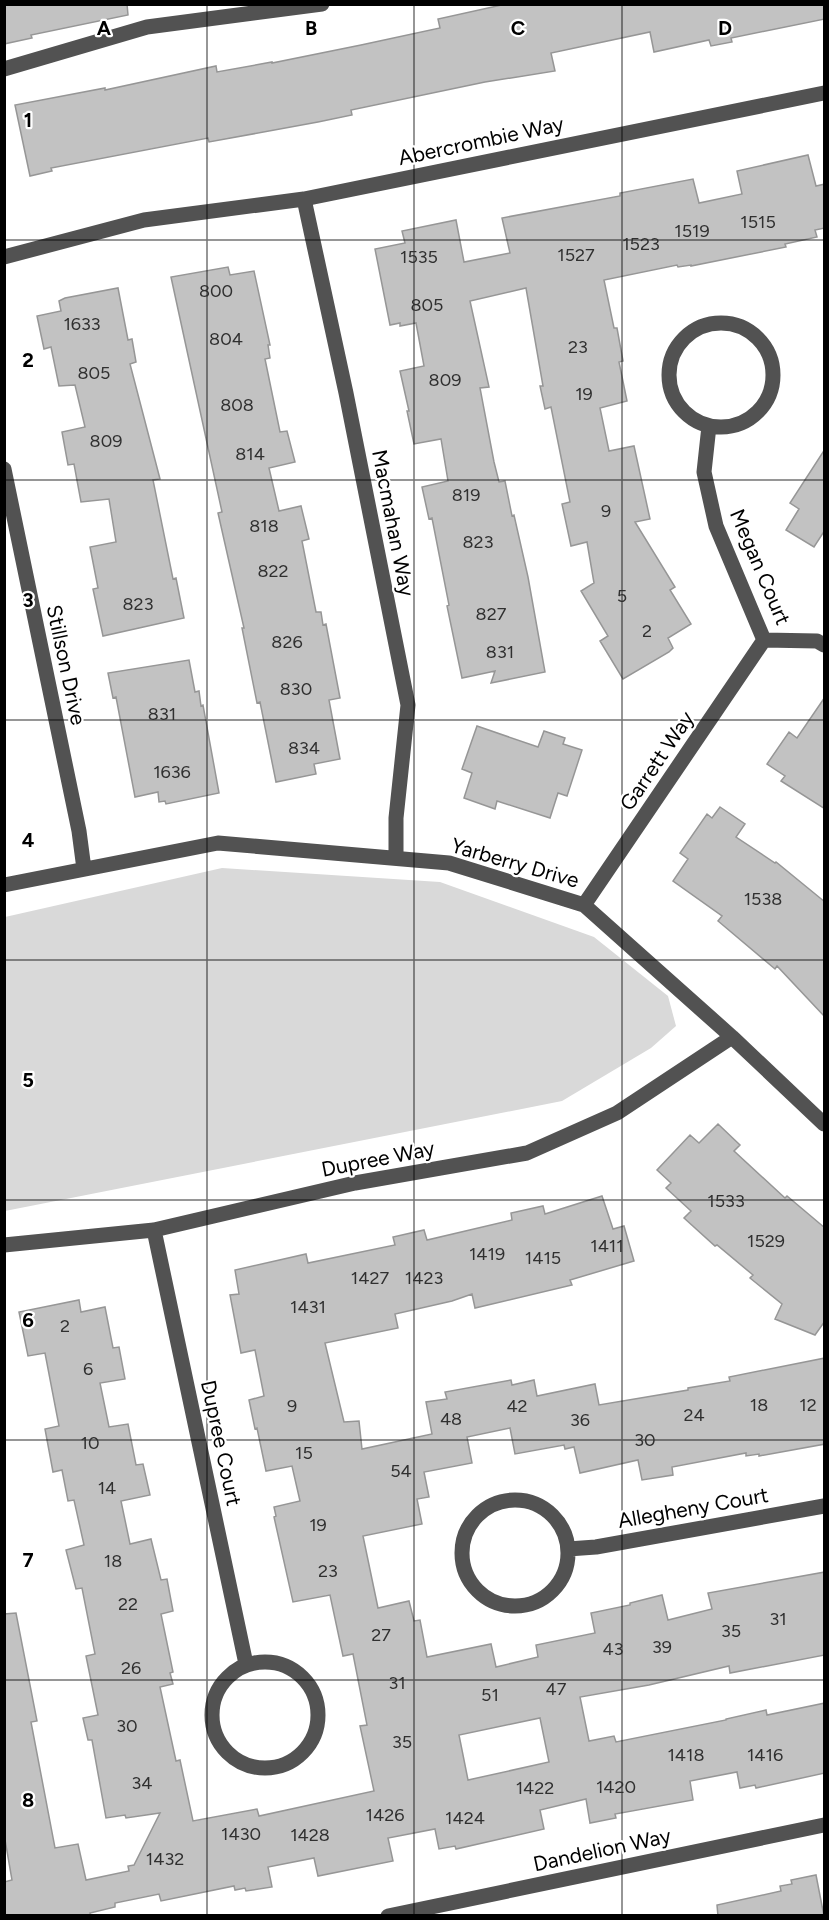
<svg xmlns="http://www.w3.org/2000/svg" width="829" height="1920" font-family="Figtree,sans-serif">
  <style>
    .green { fill: #d9d9d9 }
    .building { fill: #c2c2c2; stroke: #969696; stroke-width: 1.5; fill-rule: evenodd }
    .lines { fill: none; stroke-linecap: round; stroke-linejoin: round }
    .minor { stroke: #525252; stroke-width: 15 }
    .grid { fill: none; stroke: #000; stroke-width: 1.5; stroke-opacity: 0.55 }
    .labels { text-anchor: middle; stroke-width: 4.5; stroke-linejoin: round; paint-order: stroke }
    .number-label { font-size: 18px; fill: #303030 }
    .street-label { font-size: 21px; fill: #000; stroke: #fff }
    .grid-label { font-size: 20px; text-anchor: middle; font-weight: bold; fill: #000; stroke: #fff; stroke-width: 4.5; stroke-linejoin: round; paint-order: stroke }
  </style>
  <rect width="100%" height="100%" fill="#fff"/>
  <path class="green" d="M222,868L440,882L594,937L668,996L676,1026L651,1048L562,1101L5,1211V917Z"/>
  <path class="building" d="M4,4H127L128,15L31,35L32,38L4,44Z
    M506,4H825V19L731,38L732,42L711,46L709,40L654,52L650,32L551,53L555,71L485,82L351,110L352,115L318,122L209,142L208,138L51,168L52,171L30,176L15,105L105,88V90L216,66L217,72L272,62V63L361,45L440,28L438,19Z
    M808,155L816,186L825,184V228L815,230L817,237L785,244L786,247L691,266V265L678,267L677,265L604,280L614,328H617L623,361L619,362L627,401L600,408L609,451L634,446L650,519L635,522L675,587L670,590L691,624L668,638L673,648L669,652L623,679L600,641L608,636L581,591L594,583L587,542L571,546L562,504L570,502L551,407L545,409L540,386H543L526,288L470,301L489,387L480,388L494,462L499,482L505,481L512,516L514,515L528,577L545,672L491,683L495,671L462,678L447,606L449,605L432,518L429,519L422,487L448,481L441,439L414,444L407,411H409L400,371L424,366L416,323L400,326V323L390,325L375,249L405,243L402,231L456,220L464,262L510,253L502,218L620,196V193L693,179L699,203L742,194L737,171Z
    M228,267L230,275L254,271L270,345H268L270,358L265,359L280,432L287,431L295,462L269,468L279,511L301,506L309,539L302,541L316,612H321L323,625L326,624L340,698L329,700L340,759L314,764L316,774L276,782L260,702L257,703L242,628H244L218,513L222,512L171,277Z
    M118,288L128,340L132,339L136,362L130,364L160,479L153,480L173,579L176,578L184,618L103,636L93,589L98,588L90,547L116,542L109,499L81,502L74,464L68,465L62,432L85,427L75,385L59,386L51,347L44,349L37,316L61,311L59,301L65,298Z
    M825,449V530L814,547L786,530L799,509L790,503Z
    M189,660L195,692L199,691L201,706L203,705L219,793L166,804L165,801L159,802L158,792L135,797L116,697L113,698L108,673Z
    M825,697V809L781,781L785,776L767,764L789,732L797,738Z
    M477,726L538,747L544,731L565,738L563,744L582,750L567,796L558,793L550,818L497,801L495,809L464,798L472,773L462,769Z
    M720,807L745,824L736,837L775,863L776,862L825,902V1017L777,966L775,969L718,921L722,916L673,881L688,859L680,853L707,814L712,818Z
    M718,1124L740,1145L734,1151L785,1198L787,1196L825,1228V1321L815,1335L775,1319L782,1304L750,1278L753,1275L717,1245L715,1246L684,1218L691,1211L666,1188L671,1183L657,1170L690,1135L699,1143Z
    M602,1196L613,1229L624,1226L634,1261L570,1280L572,1285L475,1308L472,1294L452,1301L395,1314L398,1328L325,1343L344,1422L359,1421L362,1449L432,1434L426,1402L447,1399L445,1392L511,1380L512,1385L534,1380L537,1396L595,1384L599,1405L688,1390V1388L730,1381L729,1377L825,1358V1444L759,1456V1454L746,1456V1453L672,1467L673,1475L642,1480L638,1460L580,1473L574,1447L565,1449L564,1445L515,1454L510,1428L467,1437L472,1463L424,1472L429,1497L417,1499L422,1524L363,1536L378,1608L409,1601L414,1621L420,1620L427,1657L491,1644L496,1667L538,1657L536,1645L595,1633L591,1613L630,1605V1603L662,1595L668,1620L712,1609L708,1593L825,1572V1655L730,1673L729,1666L649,1685L580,1697L589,1741L614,1736L616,1742L726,1720V1719L766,1710L767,1715L825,1703V1773L756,1788L755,1785L740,1788L737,1772L690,1781L693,1800L615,1814L616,1818L590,1823L586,1799L540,1810L544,1829L456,1849L455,1846L439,1849L435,1829L388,1838L393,1861L318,1876L314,1858L268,1867L272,1887L246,1891L245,1888L235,1890L234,1886L161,1901L159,1894L115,1903V1907L90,1913L91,1916H4V1882L12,1880L4,1834V1614L16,1613L37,1721L31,1722L55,1848L78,1844L86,1880L129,1871L128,1866L134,1865L160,1813L126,1818L125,1815L106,1818L92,1740H88L83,1718L98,1715L86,1656L95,1654L82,1588L76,1589L66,1550L84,1545L74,1500L68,1501L62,1470L53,1472L45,1429L59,1426L45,1353L28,1356L19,1312L79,1300L81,1312L105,1307L113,1348L119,1347L125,1379L100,1383L109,1427L128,1424L136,1465L143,1464L150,1495L121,1501L130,1544L151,1539L161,1580L167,1579L173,1611L161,1614L173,1672L170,1673L173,1684L160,1687L176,1761L180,1760L193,1821L257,1809L259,1816L374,1791L360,1726L367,1725L353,1654L343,1656L330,1595L293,1602L274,1517L276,1516L274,1507L300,1501L292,1466L266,1471L257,1428L255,1429L249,1400L264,1396L255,1350L241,1353L230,1295L239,1294L235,1270L306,1254L308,1263L395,1245L393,1237L424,1230L427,1240L512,1220L511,1213L543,1206L545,1214ZM540,1718L549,1762L468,1780L459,1735Z
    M816,1875L824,1916H718L717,1905L781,1891L780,1886L792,1884L791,1880Z"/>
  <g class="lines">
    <path class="minor" d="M4,69L147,27L322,4
      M304,199L346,393L408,705L396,818V858
      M4,257L144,220L304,199L824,93
      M669 375a52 52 0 1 1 104 0a52 52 0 1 1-104 0Z
      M709,426L704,472L716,526L764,640
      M4,469L79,831L84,869
      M764,640L817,641L824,645
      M4,885L218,843L449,863L584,905L732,1037L824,1124
      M584,905L764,640
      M154,1230L246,1664
      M4,1245L154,1230L355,1183L527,1153L617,1113L732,1037
      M462 1553a53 53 0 1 1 106 0a53 53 0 1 1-106 0Z
      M568,1549L596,1547L824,1506
      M212 1715a53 53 0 1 1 106 0a53 53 0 1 1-106 0Z
      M388,1916L824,1825"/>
  </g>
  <path class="grid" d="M207,4V1916M414,4V1916M622,4V1916M4,240H824M4,480H824M4,720H824M4,960H824M4,1200H824M4,1440H824M4,1680H824"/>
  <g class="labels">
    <g class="number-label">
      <text x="758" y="228">1515</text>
      <text x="692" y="237">1519</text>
      <text x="641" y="250">1523</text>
      <text x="576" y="261">1527</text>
      <text x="419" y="263">1535</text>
      <text x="216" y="297">800</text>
      <text x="427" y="311">805</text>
      <text x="82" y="330">1633</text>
      <text x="226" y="345">804</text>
      <text x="578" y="353">23</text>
      <text x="94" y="379">805</text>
      <text x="445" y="386">809</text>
      <text x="584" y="400">19</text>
      <text x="237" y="411">808</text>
      <text x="106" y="447">809</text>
      <text x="250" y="460">814</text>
      <text x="466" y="501">819</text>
      <text x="606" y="517">9</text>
      <text x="264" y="532">818</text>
      <text x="478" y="548">823</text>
      <text x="273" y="577">822</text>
      <text x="622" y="602">5</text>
      <text x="138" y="610">823</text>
      <text x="491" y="620">827</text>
      <text x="647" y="637">2</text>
      <text x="287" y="648">826</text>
      <text x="500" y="658">831</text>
      <text x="296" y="695">830</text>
      <text x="162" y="720">831</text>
      <text x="304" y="754">834</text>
      <text x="172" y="778">1636</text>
      <text x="763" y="905">1538</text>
      <text x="726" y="1207">1533</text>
      <text x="766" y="1247">1529</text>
      <text x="607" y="1252">1411</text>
      <text x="487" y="1260">1419</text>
      <text x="543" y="1264">1415</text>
      <text x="370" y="1284">1427</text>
      <text x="424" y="1284">1423</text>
      <text x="308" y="1313">1431</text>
      <text x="65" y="1332">2</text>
      <text x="88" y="1375">6</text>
      <text x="759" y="1411">18</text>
      <text x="808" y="1411">12</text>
      <text x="292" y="1412">9</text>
      <text x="517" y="1412">42</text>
      <text x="694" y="1421">24</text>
      <text x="451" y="1425">48</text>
      <text x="580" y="1426">36</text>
      <text x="645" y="1446">30</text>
      <text x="90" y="1449">10</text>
      <text x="304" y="1459">15</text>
      <text x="401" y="1477">54</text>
      <text x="107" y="1494">14</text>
      <text x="318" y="1531">19</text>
      <text x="113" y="1567">18</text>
      <text x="328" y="1577">23</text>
      <text x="128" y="1610">22</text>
      <text x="778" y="1625">31</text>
      <text x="731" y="1637">35</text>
      <text x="381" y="1641">27</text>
      <text x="662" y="1653">39</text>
      <text x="613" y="1655">43</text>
      <text x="131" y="1674">26</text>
      <text x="397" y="1689">31</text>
      <text x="556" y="1695">47</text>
      <text x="490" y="1701">51</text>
      <text x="127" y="1732">30</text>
      <text x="402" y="1748">35</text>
      <text x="686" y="1761">1418</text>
      <text x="765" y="1761">1416</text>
      <text x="142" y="1789">34</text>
      <text x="616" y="1793">1420</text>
      <text x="535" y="1794">1422</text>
      <text x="385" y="1821">1426</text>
      <text x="465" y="1824">1424</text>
      <text x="241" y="1840">1430</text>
      <text x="310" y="1841">1428</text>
      <text x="165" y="1865">1432</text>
    </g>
    <g class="street-label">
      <text transform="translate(481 141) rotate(-12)" y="7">Abercrombie Way</text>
      <text transform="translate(393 523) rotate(79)" y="7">Macmahan Way</text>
      <text transform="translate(760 567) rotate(67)" y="7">Megan Court</text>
      <text transform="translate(66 665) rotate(78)" y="7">Stillson Drive</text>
      <text transform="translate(657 761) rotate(-56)" y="7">Garrett Way</text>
      <text transform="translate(515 863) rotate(16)" y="7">Yarberry Drive</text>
      <text transform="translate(378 1159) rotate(-11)" y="7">Dupree Way</text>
      <text transform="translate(221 1443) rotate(78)" y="7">Dupree Court</text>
      <text transform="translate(693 1508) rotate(-10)" y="7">Allegheny Court</text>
      <text transform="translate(602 1850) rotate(-12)" y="7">Dandelion Way</text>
    </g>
  </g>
  <g class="grid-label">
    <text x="104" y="35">A</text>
    <text x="311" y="35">B</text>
    <text x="518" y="35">C</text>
    <text x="725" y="35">D</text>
    <text x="28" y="127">1</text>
    <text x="28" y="367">2</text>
    <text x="28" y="607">3</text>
    <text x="28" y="847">4</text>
    <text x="28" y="1087">5</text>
    <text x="28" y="1327">6</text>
    <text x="28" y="1567">7</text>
    <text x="28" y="1807">8</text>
  </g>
  <rect width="829" height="1920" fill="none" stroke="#000000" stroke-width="12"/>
</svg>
